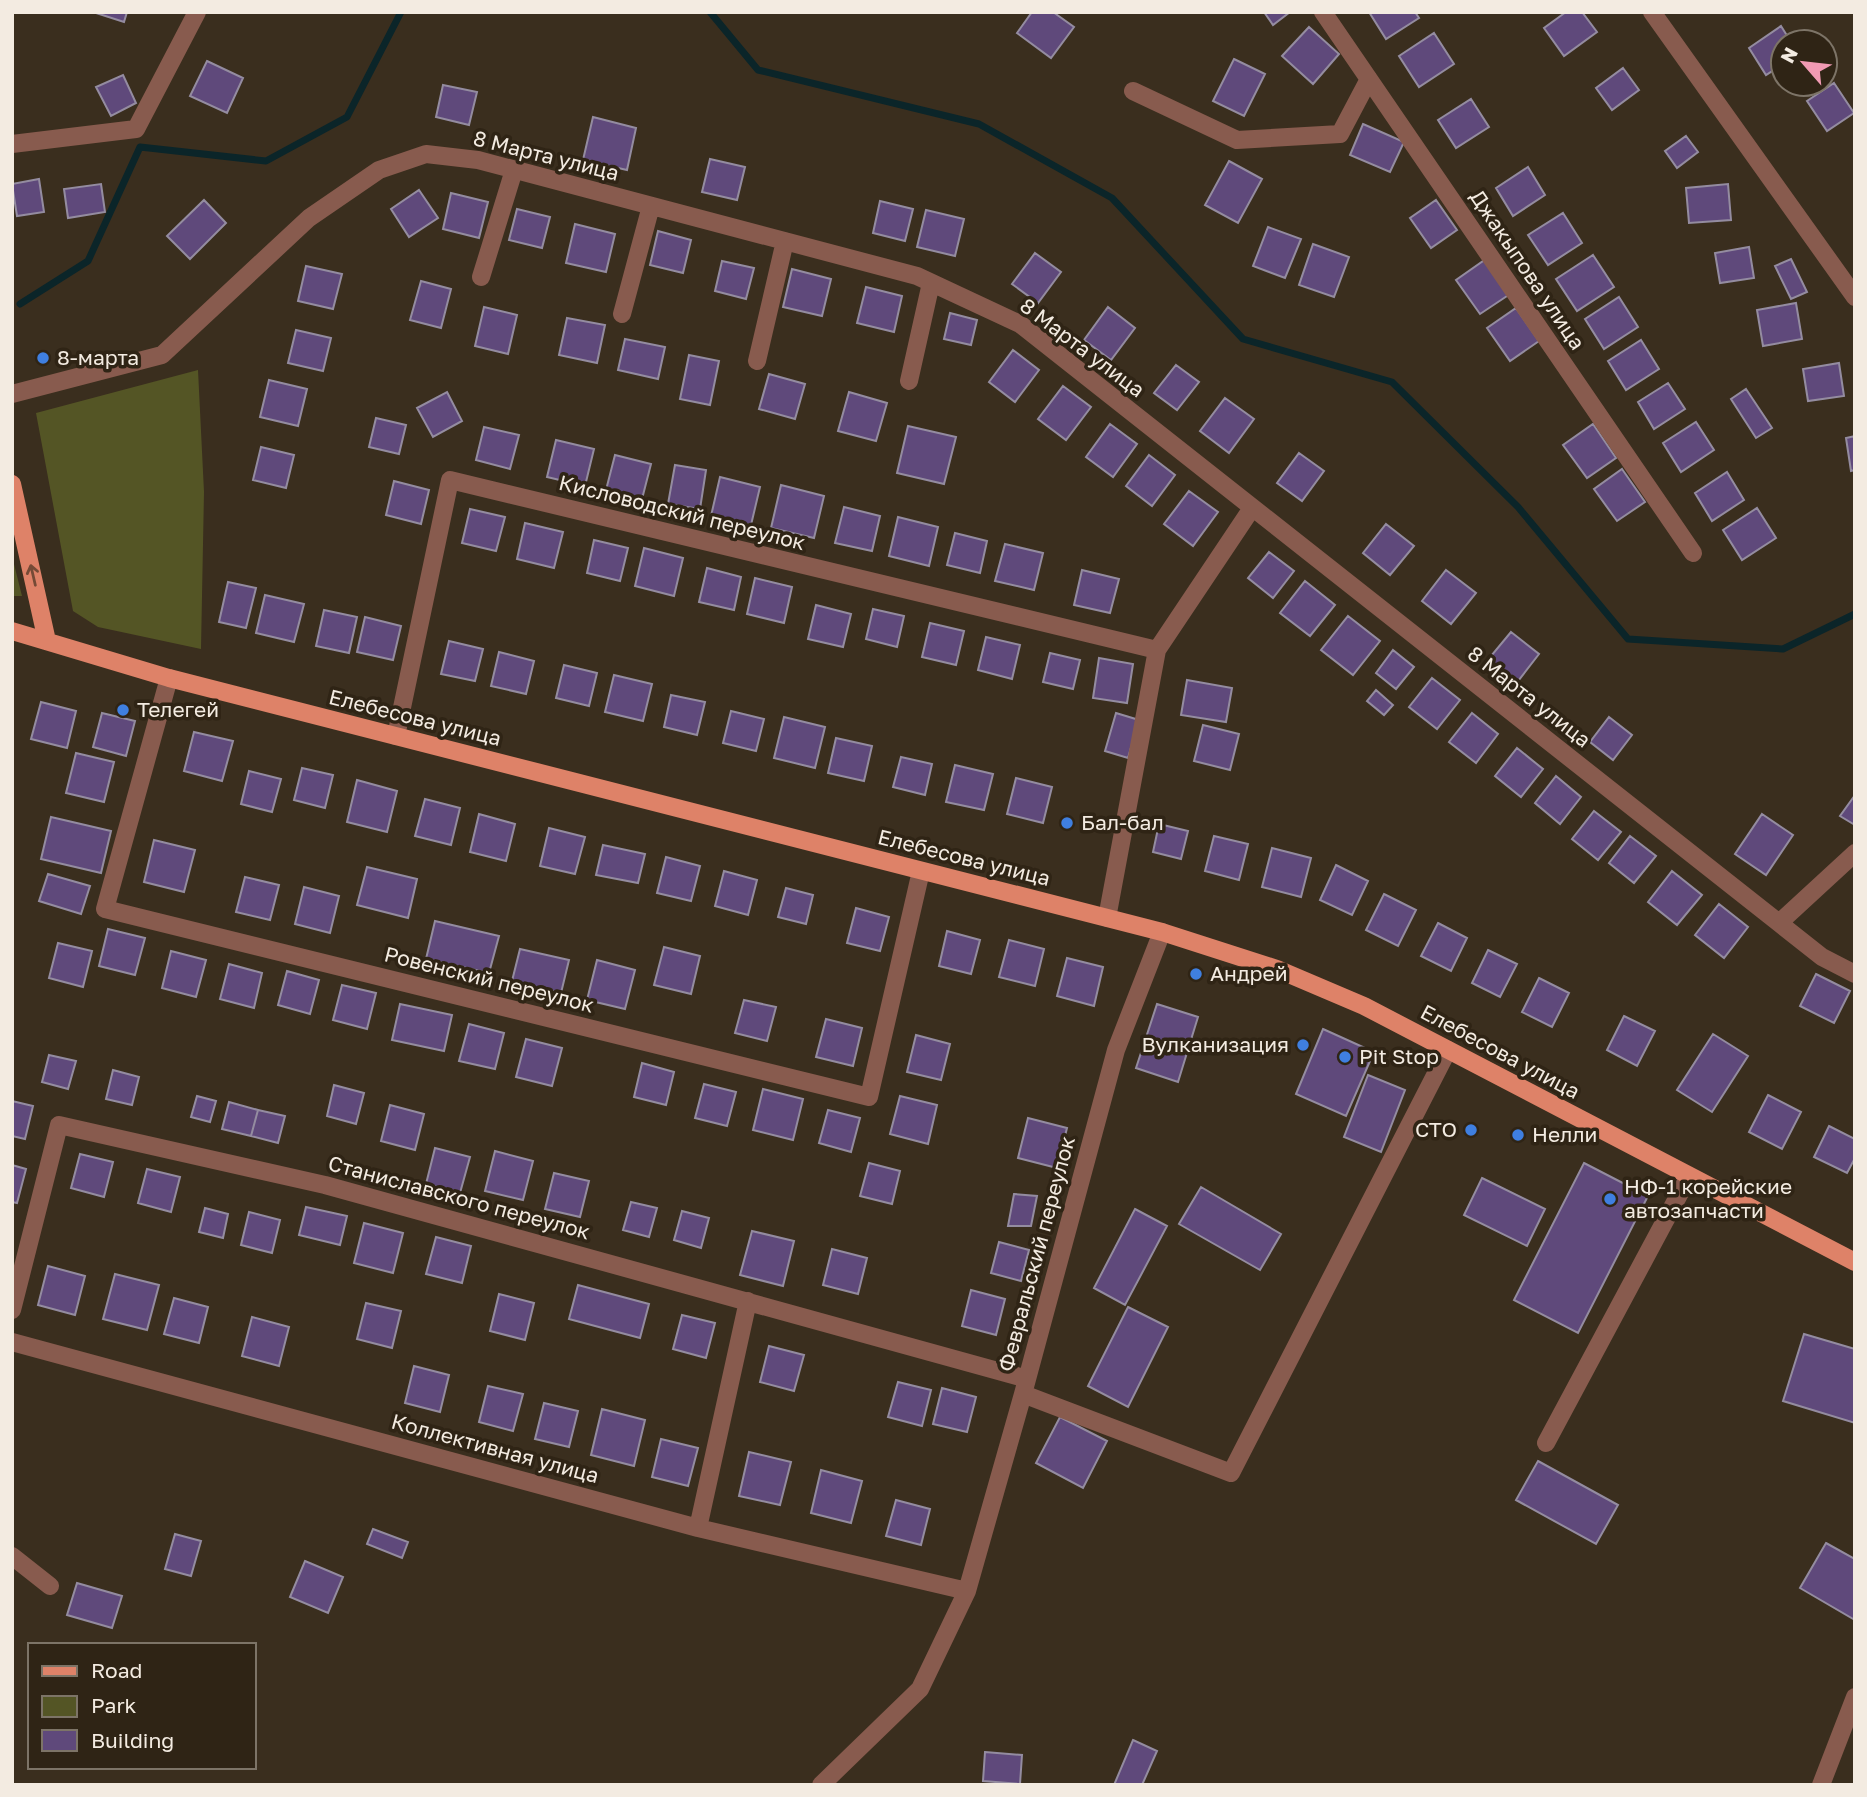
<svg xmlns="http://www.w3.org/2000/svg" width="1867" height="1797" font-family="'Golos Text',sans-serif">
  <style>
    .green { fill: #545525 }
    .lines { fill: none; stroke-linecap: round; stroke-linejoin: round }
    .stream { stroke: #0b2529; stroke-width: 7 }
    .building { fill: #5f497b; stroke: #948ca0; stroke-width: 2 }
    .minor { stroke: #885b4e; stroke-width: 18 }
    .major { stroke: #de8268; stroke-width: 18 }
    .oneway { stroke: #754a36 }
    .shop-dot { fill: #3f7fe0; stroke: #2f2415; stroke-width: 2.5 }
    .labels { text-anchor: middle; stroke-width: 7; stroke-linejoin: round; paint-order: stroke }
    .street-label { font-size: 21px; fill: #f3ebe1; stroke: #2f2415 }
    .poi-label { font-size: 21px; fill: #f3ebe1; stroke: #2f2415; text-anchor: start }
  </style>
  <rect width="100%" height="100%" fill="#3a2e1e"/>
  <path class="green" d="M198,370L204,492L201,649L98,627L73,611L36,413Z
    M12,556L22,596H12Z"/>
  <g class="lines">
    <path class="stream" d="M710,12L758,70L979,124L1112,198L1243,339L1392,382L1518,507L1628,639L1783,649L1855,614
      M20,304L88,261L140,147L266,161L347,117L401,12"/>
  </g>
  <path class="building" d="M93,12H127L124,22Z
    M1032,12H1053L1074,27L1051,58L1017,33Z
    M1264,12H1290L1273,25Z
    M1369,12H1415L1419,18L1386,39Z
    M1566,12H1582L1597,32L1564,56L1544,28Z
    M1781,26L1791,42H1783V64L1766,75L1749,48Z
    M1309,27L1339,54L1313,84L1282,56Z
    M1434,33L1454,64L1419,87L1399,56Z
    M1234,59L1265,74L1244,116L1213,101Z
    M207,61L243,78L227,113L190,96Z
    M1623,68L1639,90L1612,110L1596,88Z
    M123,75L136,103L111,116L96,87Z
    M1834,83L1854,113L1827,131L1807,101Z
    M443,85L477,92L469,125L436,117Z
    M1471,99L1489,127L1456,148L1438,120Z
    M593,117L636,128L627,170L583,160Z
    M1363,124L1404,142L1390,172L1350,155Z
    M1686,136L1698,152L1677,168L1665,151Z
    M710,159L745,167L737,200L702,192Z
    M1229,161L1262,179L1238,223L1205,205Z
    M1528,167L1545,195L1513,216L1496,188Z
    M39,179L44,212L17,216L12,184Z
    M101,184L105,212L68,218L64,189Z
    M1728,184L1731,220L1689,223L1686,188Z
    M419,190L438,218L409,237L391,209Z
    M451,193L488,202L479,238L443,229Z
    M204,200L226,223L190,259L167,236Z
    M1436,200L1457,230L1431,248L1410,218Z
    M880,201L913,209L905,241L873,233Z
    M517,209L550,217L542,248L509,240Z
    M926,210L964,219L955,256L917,247Z
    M1563,213L1582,243L1548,265L1528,235Z
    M575,224L615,234L606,272L566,263Z
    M1268,227L1301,239L1285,278L1253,266Z
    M658,231L691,240L683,273L650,265Z
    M1313,244L1349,257L1334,297L1299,285Z
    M1749,247L1754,278L1720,283L1715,253Z
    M1035,253L1061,272L1038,303L1012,284Z
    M1593,255L1614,287L1577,311L1556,279Z
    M1486,259L1510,294L1480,314L1456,280Z
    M1791,259L1807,292L1791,299L1775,266Z
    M722,261L754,268L746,299L715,291Z
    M306,266L342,274L333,309L298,301Z
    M792,269L831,279L822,316L783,307Z
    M421,281L451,289L441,328L410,320Z
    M866,287L902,296L894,332L857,323Z
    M1619,297L1638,327L1604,349L1585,319Z
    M1796,303L1802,339L1763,346L1757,310Z
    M484,307L517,315L508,354L475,346Z
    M1108,307L1135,328L1111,360L1084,340Z
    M1516,308L1539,341L1510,361L1487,328Z
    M950,313L977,320L971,345L944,339Z
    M567,318L605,325L597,363L559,355Z
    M296,330L331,338L323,371L288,363Z
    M625,339L665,347L658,379L618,370Z
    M1641,340L1659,369L1626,390L1608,361Z
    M1013,350L1039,370L1015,402L989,382Z
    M689,355L719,361L710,405L680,399Z
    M1839,363L1844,396L1808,401L1803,369Z
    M1176,365L1199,382L1177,410L1154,393Z
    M769,374L805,384L795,419L759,409Z
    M269,380L307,389L298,426L260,417Z
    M1668,383L1685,409L1654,429L1638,402Z
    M1063,386L1091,407L1066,440L1038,419Z
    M1746,389L1772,428L1756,438L1731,399Z
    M447,392L462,421L433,437L417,408Z
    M849,392L887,403L876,441L838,431Z
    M1225,398L1254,419L1229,453L1200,431Z
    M376,418L406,425L399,454L369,447Z
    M1696,422L1714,450L1681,472L1663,443Z
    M1110,424L1137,444L1113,477L1086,457Z
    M1593,424L1616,458L1587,478L1563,445Z
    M908,426L956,437L944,484L897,473Z
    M484,427L519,435L510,469L476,460Z
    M1855,436V470L1851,471L1846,438Z
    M556,440L594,449L585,486L547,477Z
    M261,447L294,455L286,488L253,480Z
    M1299,453L1324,471L1302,501L1277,483Z
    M615,455L651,464L642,499L606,490Z
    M1149,455L1175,475L1152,506L1126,486Z
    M675,465L706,470L700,509L668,504Z
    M1622,469L1645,502L1617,521L1594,489Z
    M1727,472L1744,500L1712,521L1695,493Z
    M720,477L760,487L751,525L711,516Z
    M394,481L429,490L421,524L386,515Z
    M781,485L824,496L814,538L771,528Z
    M1189,491L1218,512L1193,546L1164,524Z
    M844,507L880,516L872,551L835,543Z
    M1757,508L1776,538L1742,560L1723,530Z
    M470,509L505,517L496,551L462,543Z
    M898,517L938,527L929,566L889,556Z
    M525,523L563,532L554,568L517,559Z
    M1386,524L1414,546L1390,575L1363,553Z
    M955,533L987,541L980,573L947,565Z
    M594,540L628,548L620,581L587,573Z
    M1005,544L1043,553L1034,590L995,581Z
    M644,548L683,558L674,596L635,586Z
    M1269,552L1294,571L1273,598L1248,578Z
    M707,568L741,577L734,610L699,602Z
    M1082,570L1119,579L1110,613L1074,605Z
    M1446,570L1476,593L1451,624L1422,601Z
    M755,578L792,587L784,623L747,614Z
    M1305,581L1335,605L1310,636L1280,613Z
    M228,582L256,588L246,628L219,622Z
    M265,595L304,604L294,642L256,633Z
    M816,605L851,614L843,647L808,639Z
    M873,609L904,616L897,647L866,639Z
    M324,610L357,617L349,653L316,646Z
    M1348,616L1380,641L1353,675L1321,650Z
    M365,617L401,626L393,660L357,652Z
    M930,623L964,631L956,665L922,657Z
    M1511,632L1539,654L1515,685L1486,662Z
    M986,637L1020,645L1012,679L978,670Z
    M449,641L483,649L475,681L441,674Z
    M1393,650L1414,667L1396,689L1376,673Z
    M499,652L534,661L526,694L491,686Z
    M1050,653L1080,660L1073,689L1043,682Z
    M1099,658L1133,664L1127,703L1093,698Z
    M564,665L597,673L589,706L556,698Z
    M614,675L652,684L643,721L605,712Z
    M1432,678L1460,700L1437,729L1409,707Z
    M1187,680L1232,688L1226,722L1181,715Z
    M1376,690L1393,705L1384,715L1367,701Z
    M671,695L705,702L697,735L664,727Z
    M41,702L76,711L67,748L31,739Z
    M731,711L764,719L756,751L723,743Z
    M102,713L135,721L126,756L93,747Z
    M1116,713L1139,720L1128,758L1105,751Z
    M1472,713L1498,734L1476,763L1449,742Z
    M784,717L825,727L815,768L774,758Z
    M1609,717L1632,735L1613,760L1590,742Z
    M1203,725L1239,734L1230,770L1194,761Z
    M194,732L233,741L222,781L184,771Z
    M836,738L872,746L864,781L828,773Z
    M1517,748L1543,769L1521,797L1495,776Z
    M76,753L114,762L104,802L66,793Z
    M901,757L932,764L925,795L893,787Z
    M955,765L993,774L984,810L946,802Z
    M302,768L333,775L325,808L294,800Z
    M249,771L281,779L272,812L241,804Z
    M1556,776L1581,797L1560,824L1535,803Z
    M1016,778L1052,787L1043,823L1007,814Z
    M357,780L397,791L387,832L347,822Z
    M1855,795V825L1840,816Z
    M425,799L460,808L451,845L415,836Z
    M1594,811L1621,832L1598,860L1572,839Z
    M479,814L515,824L506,861L470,852Z
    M1762,814L1793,835L1766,875L1735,854Z
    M51,817L111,831L101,873L41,859Z
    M1159,824L1188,831L1181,859L1153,852Z
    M549,828L585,837L575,874L540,866Z
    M1214,836L1248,844L1239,880L1205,871Z
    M1630,836L1656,856L1634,883L1609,863Z
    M154,840L195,850L184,892L144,882Z
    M603,845L645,854L638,883L596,875Z
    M1272,848L1311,858L1301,897L1262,887Z
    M666,857L700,866L691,901L657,893Z
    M1336,865L1368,881L1352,915L1320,900Z
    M367,867L417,879L408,918L357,905Z
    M724,871L757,880L748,915L715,906Z
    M1672,871L1702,895L1677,925L1648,902Z
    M48,874L90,886L81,914L39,901Z
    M245,877L279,885L270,920L236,912Z
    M304,887L339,896L330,933L295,924Z
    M786,888L813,895L806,924L778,917Z
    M1384,894L1416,910L1398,946L1366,930Z
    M1719,904L1748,927L1724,958L1695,935Z
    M856,908L889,917L880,951L847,943Z
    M435,921L499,936L489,973L426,959Z
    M1438,923L1467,938L1451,971L1421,956Z
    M108,929L145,938L135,975L99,966Z
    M947,931L980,940L971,974L939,966Z
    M1009,940L1044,949L1035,986L999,977Z
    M58,943L92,951L83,987L49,978Z
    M664,947L700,956L691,994L654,985Z
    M520,949L569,960L561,993L512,981Z
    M1488,950L1517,964L1500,997L1472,983Z
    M171,951L206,960L196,997L162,988Z
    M1067,958L1103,967L1094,1006L1057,996Z
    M597,960L635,970L625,1009L587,1000Z
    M229,964L262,973L254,1008L220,999Z
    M287,971L319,980L310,1014L278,1005Z
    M1816,974L1850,991L1834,1023L1800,1006Z
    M1539,978L1569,993L1552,1027L1522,1012Z
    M342,985L376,993L367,1029L333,1020Z
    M744,1000L776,1007L767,1041L735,1033Z
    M400,1004L452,1015L444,1051L392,1040Z
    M1157,1004L1198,1017L1178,1082L1136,1068Z
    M1624,1016L1655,1031L1637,1066L1607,1050Z
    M826,1019L862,1028L853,1066L816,1057Z
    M469,1024L504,1033L495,1069L459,1061Z
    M1323,1029L1374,1052L1346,1116L1296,1094Z
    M1713,1034L1748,1056L1712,1112L1677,1090Z
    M916,1035L950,1044L941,1080L907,1072Z
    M526,1039L562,1048L552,1086L516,1077Z
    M49,1055L76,1061L68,1089L42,1082Z
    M642,1063L674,1072L666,1105L634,1097Z
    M113,1070L139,1077L132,1105L106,1099Z
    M1368,1075L1405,1090L1381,1152L1344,1137Z
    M704,1084L736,1092L727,1126L695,1118Z
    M334,1085L364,1093L356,1124L327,1116Z
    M763,1089L803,1099L793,1140L753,1130Z
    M1768,1095L1801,1112L1782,1149L1749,1132Z
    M197,1096L216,1101L210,1122L191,1117Z
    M900,1096L937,1105L928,1144L890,1134Z
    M12,1101L33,1106L25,1139L12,1136Z
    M229,1102L258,1110L251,1136L222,1129Z
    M390,1105L424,1114L415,1150L381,1141Z
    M258,1110L285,1116L278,1143L251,1136Z
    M828,1110L860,1118L851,1152L819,1143Z
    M1028,1118L1067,1128L1057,1168L1018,1158Z
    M1829,1126L1855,1139V1158L1847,1173L1814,1157Z
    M435,1148L470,1157L460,1193L426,1184Z
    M495,1151L533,1161L523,1200L485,1191Z
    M80,1154L113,1162L104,1197L71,1188Z
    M869,1163L900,1171L892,1204L860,1196Z
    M1584,1163L1648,1196L1578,1333L1514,1300Z
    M12,1165L26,1169L17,1203L12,1202Z
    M147,1169L180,1177L171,1212L138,1203Z
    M554,1173L589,1181L580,1217L545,1209Z
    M1482,1178L1545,1209L1527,1246L1464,1215Z
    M1201,1187L1281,1234L1260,1270L1179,1224Z
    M1014,1194L1037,1196L1031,1226H1008Z
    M631,1202L657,1208L649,1237L623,1230Z
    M306,1207L347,1216L340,1245L299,1235Z
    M205,1208L228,1214L223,1238L199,1232Z
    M1135,1209L1167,1226L1125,1305L1094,1288Z
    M682,1211L709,1218L701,1248L674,1240Z
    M249,1212L280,1220L272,1253L241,1245Z
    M364,1223L403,1233L393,1273L354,1263Z
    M752,1231L794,1241L783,1286L740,1275Z
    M436,1237L471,1246L462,1283L426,1274Z
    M999,1242L1029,1250L1021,1281L991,1273Z
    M832,1249L867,1258L858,1294L823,1285Z
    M48,1266L85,1276L75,1315L38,1305Z
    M115,1274L159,1285L147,1330L103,1319Z
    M578,1285L649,1304L640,1338L569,1319Z
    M971,1290L1005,1299L996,1335L962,1326Z
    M499,1294L534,1303L525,1340L490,1331Z
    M174,1298L208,1307L199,1343L164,1334Z
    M366,1303L401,1311L392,1348L357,1339Z
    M1128,1307L1168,1327L1128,1407L1088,1386Z
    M682,1315L715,1323L706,1358L673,1349Z
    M252,1317L289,1327L279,1366L242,1356Z
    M1804,1334L1855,1349V1423L1783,1401Z
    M769,1346L804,1355L794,1391L760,1382Z
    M414,1366L449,1375L440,1412L405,1403Z
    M898,1382L931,1390L922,1426L888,1417Z
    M488,1386L523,1394L513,1431L479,1422Z
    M942,1388L976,1397L967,1432L933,1424Z
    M544,1403L578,1411L569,1447L535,1439Z
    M602,1409L645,1420L634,1466L591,1455Z
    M1060,1417L1107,1441L1083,1488L1036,1463Z
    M661,1439L698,1448L688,1486L652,1477Z
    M749,1452L791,1462L780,1505L739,1496Z
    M1538,1461L1618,1505L1596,1544L1516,1500Z
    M821,1470L862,1481L851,1523L811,1513Z
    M896,1500L930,1509L921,1545L886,1536Z
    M373,1529L408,1542L402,1558L367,1544Z
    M175,1534L201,1541L191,1576L165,1569Z
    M1826,1543L1855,1559V1620L1800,1588Z
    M305,1561L343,1577L328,1613L290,1597Z
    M77,1583L122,1596L112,1628L67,1615Z
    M1133,1740L1157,1751L1142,1785H1114Z
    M985,1752L1022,1755L1020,1784L983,1781Z"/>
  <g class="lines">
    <path class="minor" d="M1323,12L1693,553
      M1652,12L1855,297
      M1133,91L1237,140L1340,134L1369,79
      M12,144L136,129L197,12
      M481,277L514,170
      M622,314L651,206
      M757,361L785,241
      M909,381L931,283
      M12,394L162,355L309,218L379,170L426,154L478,160L917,276L1020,324L1779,923L1855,853
      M169,678L105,909L869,1097L921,871
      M396,736L450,480L1157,650
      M1107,918L1157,650L1252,508
      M1779,923L1822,957L1855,974
      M12,1310L59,1125L325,1185L1027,1379
      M12,1342L698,1528L967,1591
      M1023,1394L1231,1473L1448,1050
      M1546,1443L1689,1176
      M698,1528L748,1301
      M12,1556L50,1586
      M821,1785L920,1689L967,1591L1023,1394L1116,1050L1162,932
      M1821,1785L1855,1697"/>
    <path class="major" d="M12,484L47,641
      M12,631L169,678L1162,932L1277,969L1364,1006L1855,1262"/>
  </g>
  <defs><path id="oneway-shaft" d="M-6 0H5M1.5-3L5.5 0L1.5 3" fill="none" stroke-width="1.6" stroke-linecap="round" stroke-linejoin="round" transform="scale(1.75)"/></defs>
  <use class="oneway" href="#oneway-shaft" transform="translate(33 575) rotate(-103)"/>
  <g class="shop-dot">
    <circle cx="43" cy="358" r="7"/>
    <circle cx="123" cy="710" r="7"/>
    <circle cx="1067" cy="823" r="7"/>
    <circle cx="1196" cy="974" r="7"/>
    <circle cx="1303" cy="1045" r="7"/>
    <circle cx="1345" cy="1057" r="7"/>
    <circle cx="1471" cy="1130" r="7"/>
    <circle cx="1518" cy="1135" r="7"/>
    <circle cx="1610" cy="1199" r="7"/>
  </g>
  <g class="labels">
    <g class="street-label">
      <text transform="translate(546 156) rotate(14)" y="7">8 Марта улица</text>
      <text transform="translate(1527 270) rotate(56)" y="7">Джакыпова улица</text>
      <text transform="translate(1082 348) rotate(37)" y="7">8 Марта улица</text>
      <text transform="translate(682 513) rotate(14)" y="7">Кисловодский переулок</text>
      <text transform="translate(1529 697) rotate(38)" y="7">8 Марта улица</text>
      <text transform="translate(415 718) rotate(14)" y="7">Елебесова улица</text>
      <text transform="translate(964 858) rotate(14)" y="7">Елебесова улица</text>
      <text transform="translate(489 980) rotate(14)" y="7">Ровенский переулок</text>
      <text transform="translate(1500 1052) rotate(28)" y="7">Елебесова улица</text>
      <text transform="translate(459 1198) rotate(15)" y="7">Станиславского переулок</text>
      <text transform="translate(1037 1254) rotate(-75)" y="7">Февральский переулок</text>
      <text transform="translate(495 1449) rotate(15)" y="7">Коллективная улица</text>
    </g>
    <g class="poi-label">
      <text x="57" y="365">8-марта</text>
      <text x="137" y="717">Телегей</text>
      <text x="1081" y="830">Бал-бал</text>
      <text x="1210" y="981">Андрей</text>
      <text x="1289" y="1052" text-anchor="end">Вулканизация</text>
      <text x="1359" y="1064">Pit Stop</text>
      <text x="1457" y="1137" text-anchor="end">СТО</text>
      <text x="1532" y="1142">Нелли</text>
      <text x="1624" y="1194">НФ-1 корейские<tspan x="1624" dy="24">автозапчасти</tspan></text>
    </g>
  </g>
  <rect width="1867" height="1797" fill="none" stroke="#f3ebe1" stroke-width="28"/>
  <rect x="28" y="1643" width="228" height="126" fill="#2f2415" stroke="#7d7467" stroke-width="2"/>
  <rect x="42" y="1666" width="35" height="10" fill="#de8268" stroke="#7d7467" stroke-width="2"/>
  <text x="91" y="1678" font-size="21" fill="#f3ebe1">Road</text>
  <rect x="42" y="1696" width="35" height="21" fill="#545525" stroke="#7d7467" stroke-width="2"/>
  <text x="91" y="1713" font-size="21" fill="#f3ebe1">Park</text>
  <rect x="42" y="1730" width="35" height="21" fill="#5f497b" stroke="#7d7467" stroke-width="2"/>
  <text x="91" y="1748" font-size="21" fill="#f3ebe1">Building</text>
  <g transform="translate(1804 63) rotate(298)"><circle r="33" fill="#2f2415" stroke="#7d7467" stroke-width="2"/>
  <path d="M0-5L12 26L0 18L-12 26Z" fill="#f19ab3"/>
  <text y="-10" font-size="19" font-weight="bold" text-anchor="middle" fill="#f3ebe1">N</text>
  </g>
</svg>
